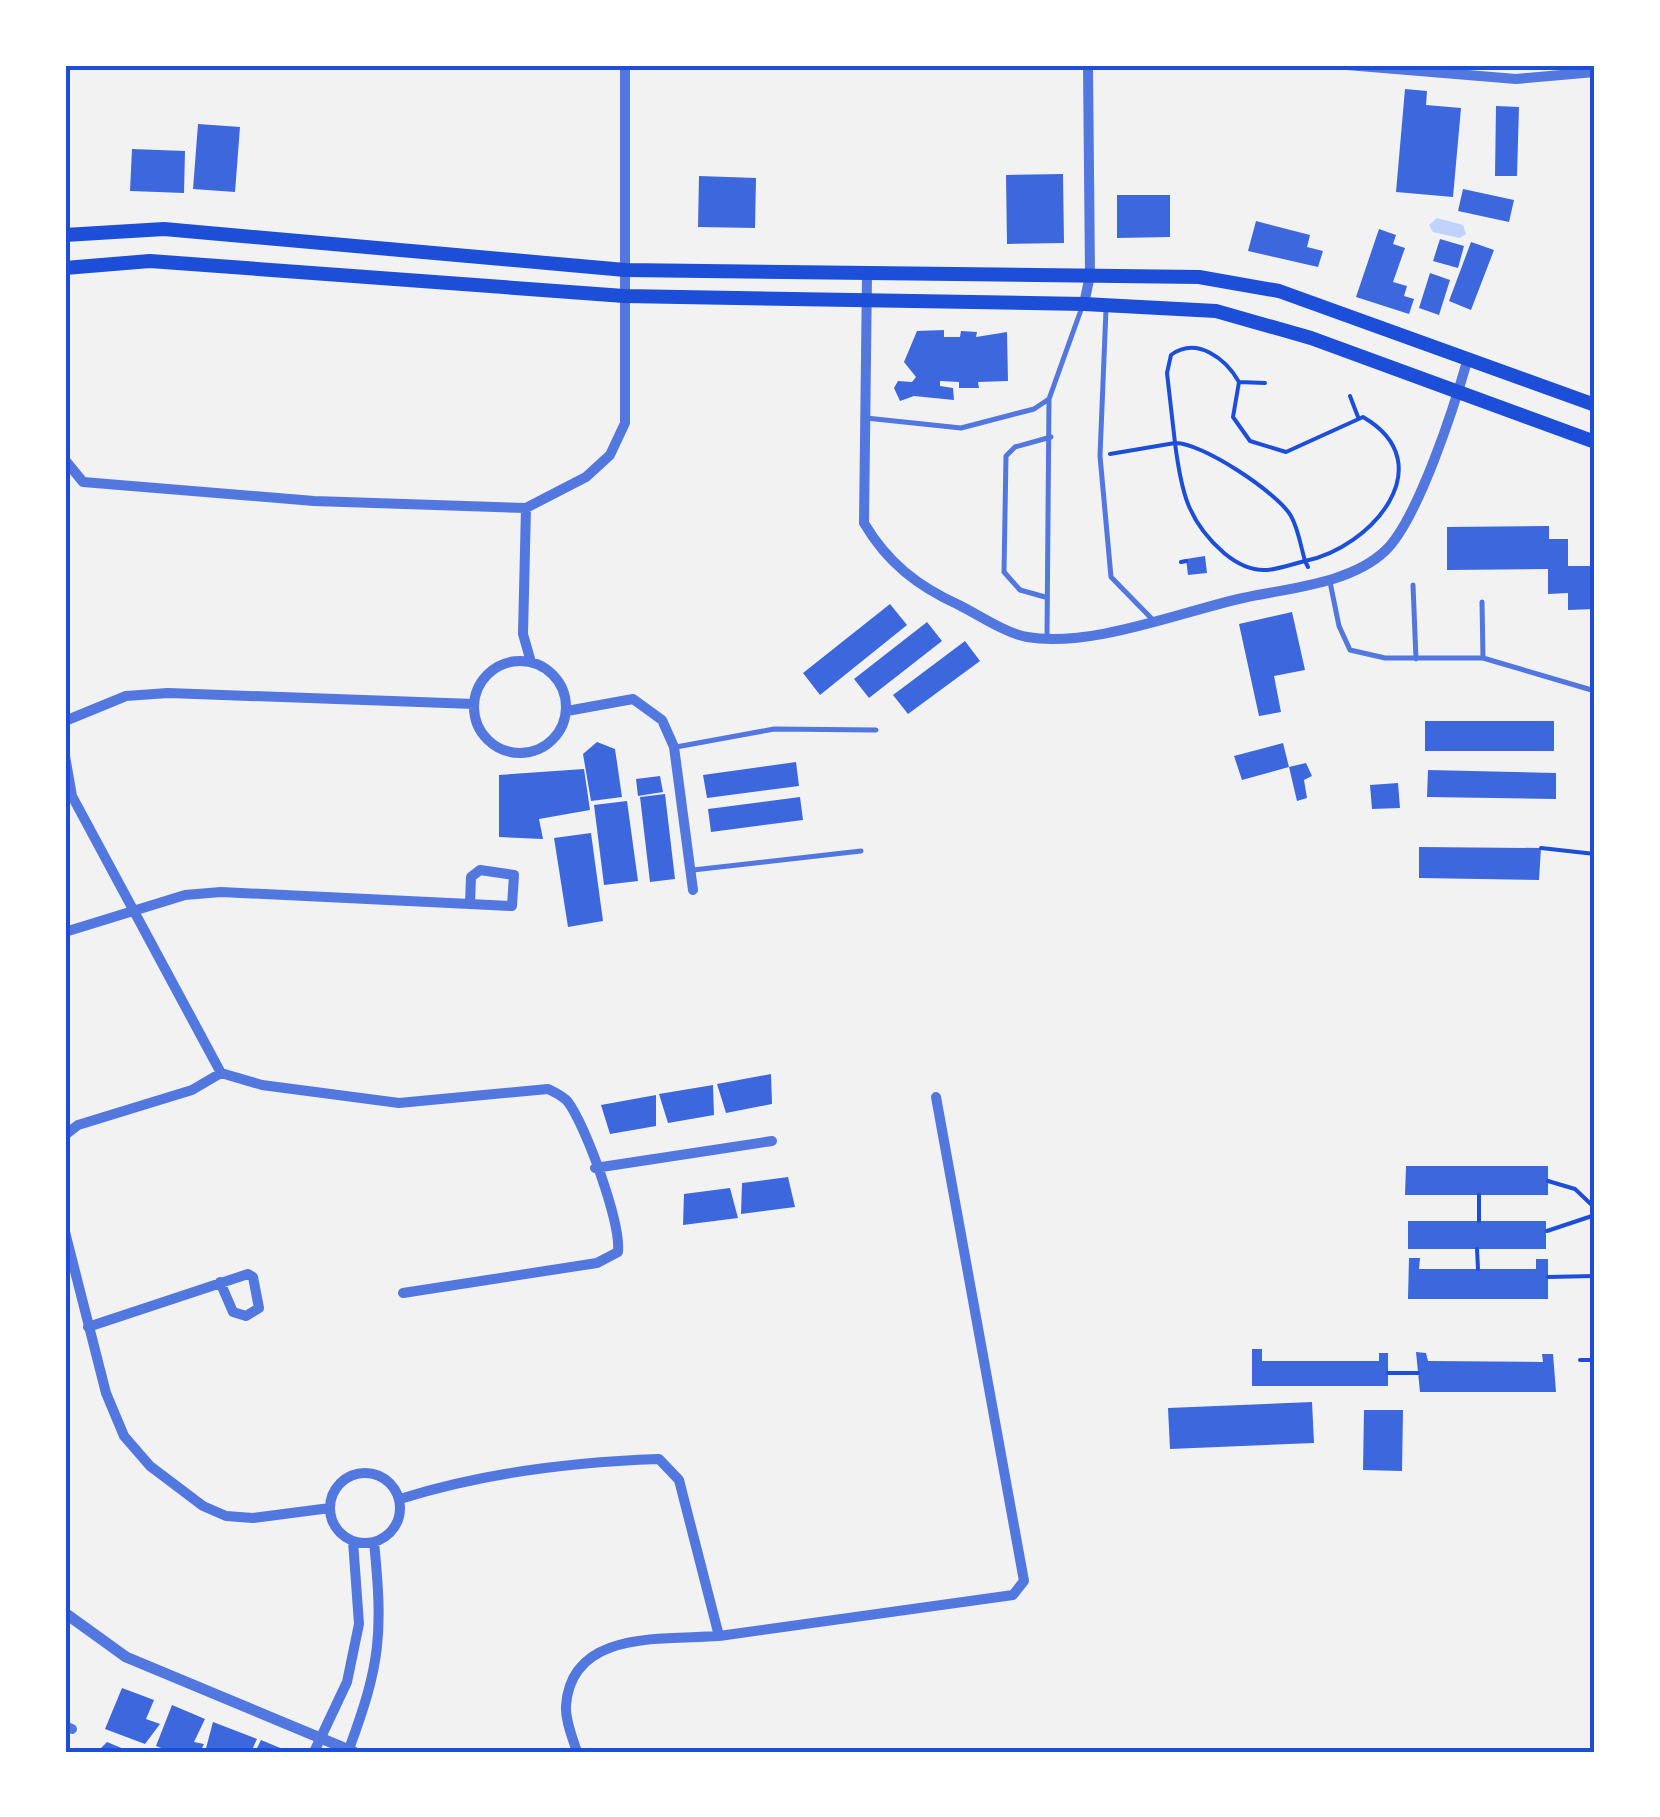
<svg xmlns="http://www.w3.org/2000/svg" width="1660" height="1817" font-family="'PT Sans Narrow',sans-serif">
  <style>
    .water { fill: #bfd3fe }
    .building { fill: #3d67dc }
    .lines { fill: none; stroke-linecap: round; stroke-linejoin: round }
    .path { stroke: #1d4ed8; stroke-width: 4 }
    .service { stroke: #5277de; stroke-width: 5 }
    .minor { stroke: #5277de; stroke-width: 10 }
    .tertiary { stroke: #5277de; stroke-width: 11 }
    .secondary { stroke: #1d4ed8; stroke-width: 14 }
    .neatline { fill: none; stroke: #1d4ed8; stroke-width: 4 }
  </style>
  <rect width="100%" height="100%" fill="#f2f2f2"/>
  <path class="water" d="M1437,218L1463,225L1466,234L1460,238L1433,232L1429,225Z"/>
  <path class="building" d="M1405,89L1427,91L1426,105L1461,108L1453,197L1396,192Z
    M1496,106L1519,107L1517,176H1495Z
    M198,124L240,127L235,192L193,189Z
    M132,149L185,151L184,193L130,191Z
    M1063,174L1064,243L1007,244L1006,175Z
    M699,176L756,178L755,228L698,227Z
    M1463,189L1514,200L1509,222L1458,211Z
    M1117,195H1170V237L1117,238Z
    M1256,221L1310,235L1307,247L1323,251L1318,267L1248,251Z
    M1379,229L1396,235L1393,244L1405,248L1393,282L1407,286L1404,296L1414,299L1409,314L1356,297Z
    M1440,239L1464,246L1458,268L1433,261Z
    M1471,242L1494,250L1471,310L1449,301Z
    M1430,273L1450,280L1439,315L1419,308Z
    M944,330V337H960L961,331L977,332L976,337L1007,332L1008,381L978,382L979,388H959V382L940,381V386L953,388L954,400L914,396L900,401L894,388L898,381L912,382L916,377L904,362L917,331Z
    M1549,526V539H1568V566H1595V609L1568,610V593L1548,594V569L1447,570V527Z
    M1205,556L1207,573L1188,575L1186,559Z
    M890,604L907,625L820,695L803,673Z
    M1292,612L1305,670L1274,676L1281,712L1259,716L1239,624Z
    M927,622L942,641L869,698L854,679Z
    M965,641L980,661L908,714L893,695Z
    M1425,721H1554V751H1425Z
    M597,742L615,749L622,797L591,801L583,754Z
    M1283,743L1289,767L1242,780L1234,756Z
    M796,762L799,786L707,798L703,775Z
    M1306,763L1312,776L1304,780L1307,798L1297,801L1289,767Z
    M584,769L590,810L539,819L543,839L499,837V775Z
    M1428,770L1556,773V799L1427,797Z
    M660,776L663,792L638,796L636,779Z
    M1398,783L1400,808L1372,809L1370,785Z
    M665,794L675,879L650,882L640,797Z
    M800,797L803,820L711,832L708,809Z
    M627,801L638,881L604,885L594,805Z
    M591,833L603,921L568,927L554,838Z
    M1419,847L1541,848L1539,880L1419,878Z
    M771,1074L772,1104L726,1113L717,1084Z
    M713,1085L714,1115L668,1123L659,1094Z
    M656,1095V1126L610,1134L601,1105Z
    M1406,1166H1548V1195H1405Z
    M788,1177L795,1207L741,1214L742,1183Z
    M730,1188L738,1218L683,1225L684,1194Z
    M1408,1221H1546V1249H1408Z
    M1409,1258H1420L1419,1269H1536V1259H1548V1299H1408Z
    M1252,1349H1262V1361H1379V1353H1388V1386H1252Z
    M1416,1352L1426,1353L1428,1361L1543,1362L1542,1354H1553L1556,1392H1420Z
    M1312,1402L1314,1443L1170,1449L1168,1408Z
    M1364,1410H1403L1402,1471L1363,1470Z
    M122,1688L154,1700L146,1719L160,1724L145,1744L105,1729Z
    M172,1705L205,1719L194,1742L204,1744L200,1752H172L156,1746Z
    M213,1722L257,1739L251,1752H205Z
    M261,1740L290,1752H255Z
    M107,1742L131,1752H97Z"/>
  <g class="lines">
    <path class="path" d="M1265,383L1239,382L1233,417L1250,441L1286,452L1363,417C1444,464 1371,548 1305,561L1308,567
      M1350,396L1358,417
      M1110,454L1175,443C1181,490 1187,521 1224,553C1236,563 1251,571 1267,570C1279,569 1293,564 1305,561C1301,547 1298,528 1291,516C1278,493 1201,442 1175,443L1167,373L1171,355C1197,336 1226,359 1239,382
      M1181,562L1186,561
      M1541,848L1595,854
      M1548,1181L1575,1189L1595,1208
      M1479,1221V1195
      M1547,1231L1595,1215
      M1477,1249L1478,1269
      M1548,1277L1595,1276
      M1580,1360H1595
      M1388,1373H1418"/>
    <path class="service" d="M1106,309L1100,456L1111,577L1153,620
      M866,418L961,428L1034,409L1049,399L1082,307
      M1330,582L1339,626L1350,650L1385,658H1483L1595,691
      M1413,585L1416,659
      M1045,597L1020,590L1004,572L1006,456L1015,447L1051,437
      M1482,602L1483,658
      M1047,636L1049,399
      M676,747L774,729L876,730
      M693,870L861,851"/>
    <path class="minor" d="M397,65H478
      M1347,65L1516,79L1595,72
      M867,275L864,523C887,562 917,586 959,605C979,615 1005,633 1027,637C1091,648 1180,612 1243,598C1288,588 1350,584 1385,551C1418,520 1455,404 1468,358
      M1084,304L1090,275L1088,65
      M65,460L83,482L314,501L526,508L586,477L610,455L625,423V65
      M526,508L523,634L531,662
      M474 707a46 46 0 1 1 92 0a46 46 0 1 1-92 0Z
      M567,711L633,699L662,720L674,747L693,890
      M65,721L126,696L168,693L474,704
      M65,756L72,796L221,1073
      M480,870L514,875L512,906L470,904L471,877Z
      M65,932L185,895L221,892L470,904
      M65,1135L78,1125L192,1090L221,1073L262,1085L399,1103L548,1089C556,1093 563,1096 568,1102C586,1126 621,1223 618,1252L597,1263L403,1293
      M595,1168L772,1141
      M65,1232L106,1393L124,1436L150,1466L203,1506L226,1516L253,1518L330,1508
      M88,1327L248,1274L253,1277L259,1308L246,1316L233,1312L220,1282
      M330 1508a35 35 0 1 1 70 0a35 35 0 1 1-70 0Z
      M400,1499C482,1473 572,1462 659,1459L679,1480L719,1636L1013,1595L1024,1581L936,1097
      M65,1726L72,1729
      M349,1749C381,1663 383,1633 374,1542
      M314,1752L347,1682L359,1624L353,1541
      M577,1752C573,1739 565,1720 566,1706C571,1629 664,1640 719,1636"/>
    <path class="tertiary" d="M65,1613L126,1657L354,1752"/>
    <path class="secondary" d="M65,235L164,229L625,270L1199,277L1279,291L1595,405
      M65,268L150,261L624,296L1084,304L1216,311L1311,338L1595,442"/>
  </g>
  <rect width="1660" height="1817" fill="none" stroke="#ffffff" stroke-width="135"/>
  <rect x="68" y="68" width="1524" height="1682" class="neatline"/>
</svg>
